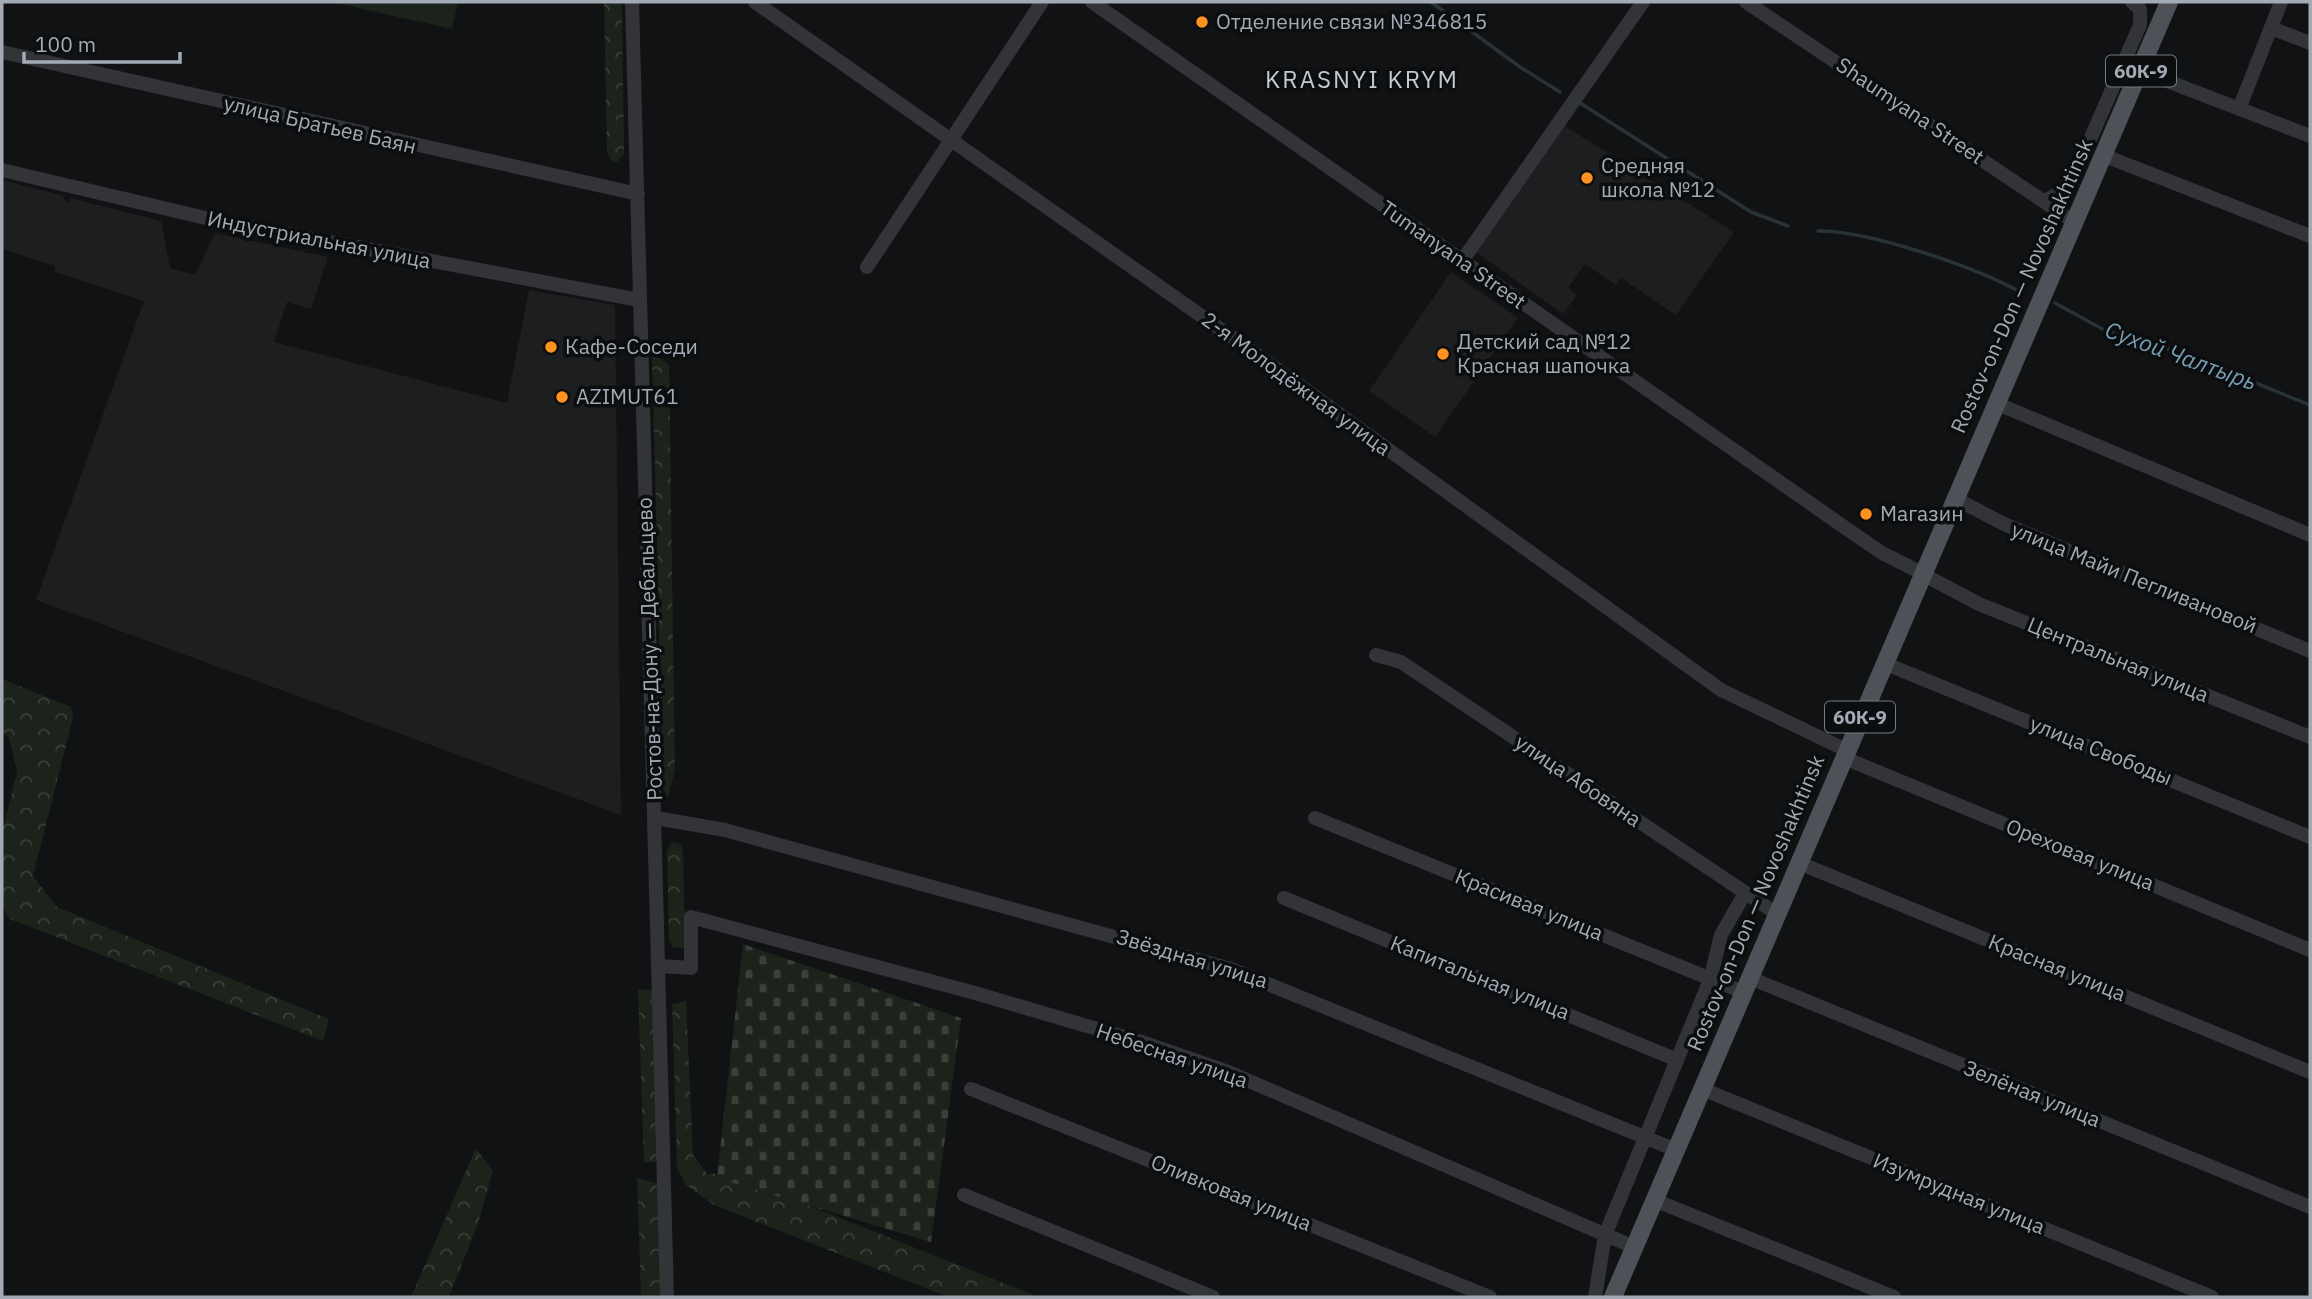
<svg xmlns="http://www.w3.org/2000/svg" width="2312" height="1299" font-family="'IBM Plex Sans',sans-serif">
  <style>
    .built { fill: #1d1e20 }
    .forest { fill: url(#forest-crowns) }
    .cemetery { fill: url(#cemetery-stones) }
    .pitch { fill: #1b231b }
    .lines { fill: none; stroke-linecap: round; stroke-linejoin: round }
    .stream { stroke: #273337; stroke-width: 3.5 }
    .minor { stroke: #323438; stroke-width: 14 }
    .major { stroke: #4e5158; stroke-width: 18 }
    .poi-dot { fill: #fe921f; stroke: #0c0d0e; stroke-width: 2.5 }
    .labels { text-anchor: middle; stroke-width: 7; stroke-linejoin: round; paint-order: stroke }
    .shield { fill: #0c0d0e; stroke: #757b83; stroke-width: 2 }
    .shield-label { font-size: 19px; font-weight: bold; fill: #a2aab5 }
    .poi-label { font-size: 21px; fill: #a2aab5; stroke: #0c0d0e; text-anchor: start }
    .street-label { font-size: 21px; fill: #a2aab5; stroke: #0c0d0e }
    .water-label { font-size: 23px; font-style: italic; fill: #769fb3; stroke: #0c0d0e }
    .quarter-label { font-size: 24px; letter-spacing: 2px; fill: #c3c9d1; stroke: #0c0d0e }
  </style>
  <defs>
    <pattern id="forest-crowns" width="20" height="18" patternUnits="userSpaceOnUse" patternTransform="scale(1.75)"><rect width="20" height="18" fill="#1b231b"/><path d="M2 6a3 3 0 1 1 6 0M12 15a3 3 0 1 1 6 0" fill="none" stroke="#39403a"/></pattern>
    <pattern id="cemetery-stones" width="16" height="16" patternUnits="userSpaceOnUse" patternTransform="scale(1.75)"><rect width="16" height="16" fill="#1b231b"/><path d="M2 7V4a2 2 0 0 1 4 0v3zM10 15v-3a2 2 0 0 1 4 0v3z" fill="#39403a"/></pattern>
  </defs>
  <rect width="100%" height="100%" fill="#111213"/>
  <path class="built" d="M1563,125L1734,232L1676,315L1621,278L1616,285L1585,264L1568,288L1577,295L1563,314L1476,252Z
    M2,180L61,195L68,203L70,198L161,221L170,268L195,275L215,233L328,257L311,309L287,302L274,342L507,403L529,290L615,305L621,815L36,600L144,301L55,272V266L2,249Z
    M1451,272L1518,318L1435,437L1369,391Z"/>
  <path class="forest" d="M604,2H622L624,154L617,162L611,160L607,153Z
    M652,353L669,365L675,770L668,797L663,788Z
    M2,679L71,707L73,717L33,876L57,907L329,1019L323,1041L10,919L2,906V832L17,772L9,738L2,731Z
    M672,842L681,844L683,852L685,941L684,948L673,947L669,939L667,850Z
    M652,989L658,1162L644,1163L638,990Z
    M686,1001L693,1155L707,1174L727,1173L1039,1297H948L714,1205L686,1185L677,1168L672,1004Z
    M476,1148L493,1171L478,1224L449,1297H411Z
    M637,1178L659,1184L663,1297H641Z"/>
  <path class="cemetery" d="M743,944L961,1018L931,1242L717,1178Z"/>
  <path class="pitch" d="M331,2H458L452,29Z"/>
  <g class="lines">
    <path class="stream" d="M1431,2L1520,67L1560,92
      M1580,103L1751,212L1788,226
      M1818,231C1870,231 1976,267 2022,293
      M2055,303L2106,331L2179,352L2310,405"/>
    <path class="minor" d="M632,2L667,1297
      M755,2L1274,367L1721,690L1846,750
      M1092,2L1847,529L1882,553L1922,573
      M1746,2L2073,221
      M2271,28L2310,43
      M2,52L638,194
      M2141,71L2310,136
      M2239,109L2281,2
      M2105,156L2310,236
      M2,170L214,220L639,300
      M2044,202L2064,189L2075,174L2140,25V9L2132,2
      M1462,261L1643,2
      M867,267L1042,2
      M2000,405L2310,535
      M1960,501L2004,524L2310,651
      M1928,577L1979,604L2310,737
      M1376,655L1401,662L1777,914
      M1891,666L2310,837
      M1849,760L2310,950
      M656,818L725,830L1231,969L1676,1150
      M1315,818L1743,992
      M1804,865L2310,1072
      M1284,898L1675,1059
      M660,966L691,968V917L975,993L1148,1044L1226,1071L1634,1247
      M1755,980L2310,1207
      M971,1089L1490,1297
      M1707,1091L2212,1297
      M964,1195L1213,1297
      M1659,1202L1894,1297
      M1595,1297L1605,1235L1710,980L1721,935L1745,893"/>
    <path class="major" d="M1613,1297L2169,2"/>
  </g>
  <g class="poi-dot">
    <circle cx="1202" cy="22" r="7"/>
    <circle cx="1587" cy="178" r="7"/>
    <circle cx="551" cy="347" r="7"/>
    <circle cx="1443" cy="354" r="7"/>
    <circle cx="562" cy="397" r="7"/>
    <circle cx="1866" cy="514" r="7"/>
  </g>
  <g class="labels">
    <g class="shield">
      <rect x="2106" y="55.5" width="70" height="31" rx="5"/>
      <rect x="1825" y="701.5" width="70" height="31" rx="5"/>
    </g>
    <g class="shield-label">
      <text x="2141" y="78">60К-9</text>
      <text x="1860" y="724">60К-9</text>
    </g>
    <g class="poi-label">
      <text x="1216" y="29">Отделение связи №346815</text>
      <text x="1601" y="173">Средняя<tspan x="1601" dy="24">школа №12</tspan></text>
      <text x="1457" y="349">Детский сад №12<tspan x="1457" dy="24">Красная шапочка</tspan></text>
      <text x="565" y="354">Кафе-Соседи</text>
      <text x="576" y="404">AZIMUT61</text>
      <text x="1880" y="521">Магазин</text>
    </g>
    <g class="street-label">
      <text transform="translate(1910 111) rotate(34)" y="7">Shaumyana Street</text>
      <text transform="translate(320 125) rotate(13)" y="7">улица Братьев Баян</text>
      <text transform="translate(319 240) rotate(11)" y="7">Индустриальная улица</text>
      <text transform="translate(1453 255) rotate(35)" y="7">Tumanyana Street</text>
      <text transform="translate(2022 286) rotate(-66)" y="7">Rostov-on-Don — Novoshakhtinsk</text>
      <text transform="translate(1296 384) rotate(36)" y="7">2-я Молодёжная улица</text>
      <text transform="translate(2134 578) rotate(22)" y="7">улица Майи Пегливановой</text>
      <text transform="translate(650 649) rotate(-92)" y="7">Ростов-на-Дону — Дебальцево</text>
      <text transform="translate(2118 660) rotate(22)" y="7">Центральная улица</text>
      <text transform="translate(2101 751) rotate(22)" y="7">улица Свободы</text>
      <text transform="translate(1578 781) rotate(34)" y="7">улица Абовяна</text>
      <text transform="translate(2080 855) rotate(22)" y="7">Ореховая улица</text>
      <text transform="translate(1756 903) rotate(-67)" y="7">Rostov-on-Don — Novoshakhtinsk</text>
      <text transform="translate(1529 905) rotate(22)" y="7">Красивая улица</text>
      <text transform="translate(1192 959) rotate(17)" y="7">Звёздная улица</text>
      <text transform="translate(2057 968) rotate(22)" y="7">Красная улица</text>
      <text transform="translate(1480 978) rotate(22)" y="7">Капитальная улица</text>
      <text transform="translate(1172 1056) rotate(19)" y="7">Небесная улица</text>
      <text transform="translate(2032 1094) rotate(22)" y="7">Зелёная улица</text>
      <text transform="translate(1231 1193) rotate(22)" y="7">Оливковая улица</text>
      <text transform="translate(1959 1194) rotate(22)" y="7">Изумрудная улица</text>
    </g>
    <g class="water-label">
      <text transform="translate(2181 356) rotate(20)" y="8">Сухой Чалтырь</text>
    </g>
    <g class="quarter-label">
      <text x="1362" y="88">KRASNYI KRYM</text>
    </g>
  </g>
  <rect width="2312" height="1299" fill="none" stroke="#a2aab5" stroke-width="7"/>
  <path d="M24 52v10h156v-10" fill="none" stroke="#a2aab5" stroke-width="3.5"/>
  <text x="35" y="52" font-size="21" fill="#a2aab5" stroke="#0c0d0e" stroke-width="5" paint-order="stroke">100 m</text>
</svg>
